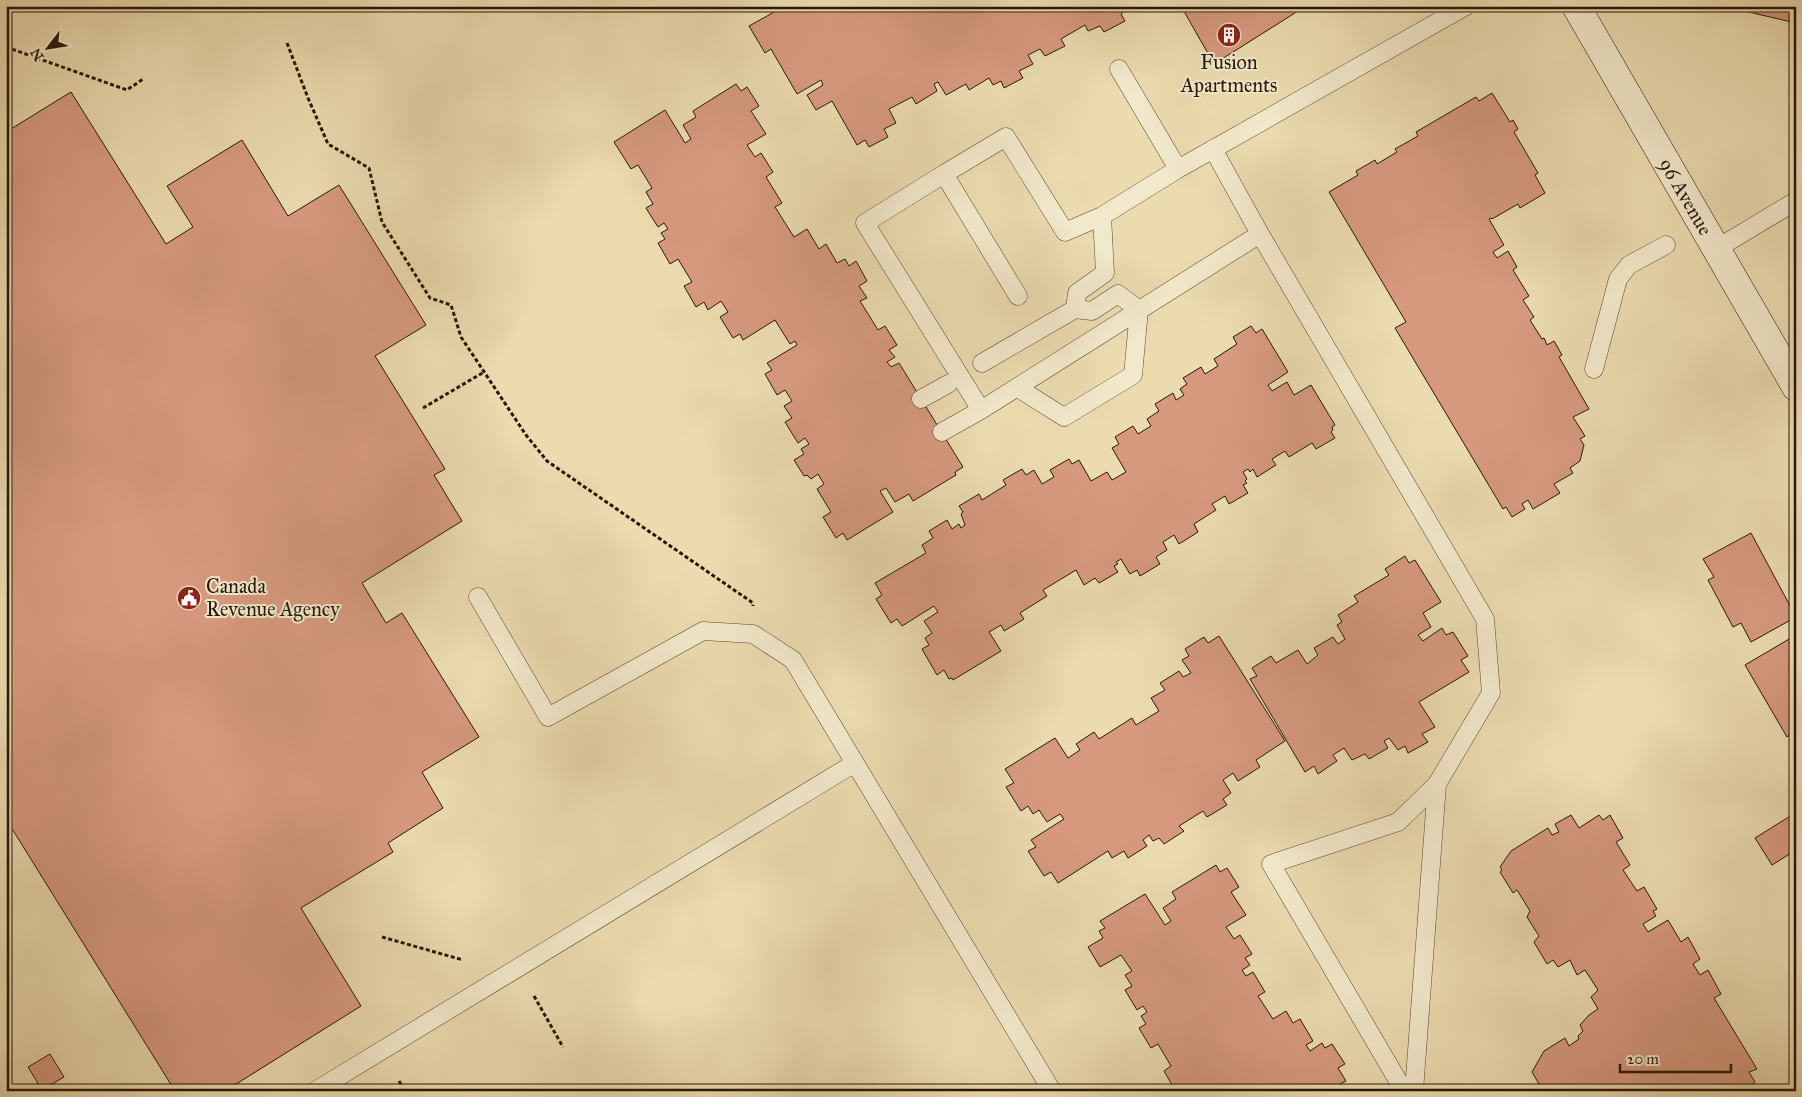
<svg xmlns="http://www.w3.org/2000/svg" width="1802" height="1097" font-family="'IM FELL Great Primer',serif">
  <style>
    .building { fill: #d6997e; stroke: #271706 }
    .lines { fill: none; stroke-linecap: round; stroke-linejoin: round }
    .service-casing { stroke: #584830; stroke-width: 19 }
    .secondary-casing { stroke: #271706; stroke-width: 29 }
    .path { stroke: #271706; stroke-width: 3; stroke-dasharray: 4 2.5; stroke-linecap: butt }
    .service { stroke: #f2e8cb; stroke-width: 18 }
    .secondary { stroke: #f2e8cb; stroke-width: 28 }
    .labels { text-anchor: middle; stroke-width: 4; stroke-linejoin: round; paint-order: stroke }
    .poi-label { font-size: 20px; fill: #271706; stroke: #f2e8cb }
    .street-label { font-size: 20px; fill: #271706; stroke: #f2e8cb }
  </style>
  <rect width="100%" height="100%" fill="#ebdbaf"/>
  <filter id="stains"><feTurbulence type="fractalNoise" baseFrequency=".004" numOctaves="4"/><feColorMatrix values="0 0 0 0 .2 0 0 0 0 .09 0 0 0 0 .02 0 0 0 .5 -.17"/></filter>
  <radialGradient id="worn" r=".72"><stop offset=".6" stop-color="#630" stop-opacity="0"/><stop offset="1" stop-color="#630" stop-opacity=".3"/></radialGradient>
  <path class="building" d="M785,6H1124L1126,10L1121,14L1125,21L1104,32L1100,26L1088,31L1085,25L1061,39L1065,46L1045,56L1040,49L1028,55L1033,64L1019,71L1023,78L1004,88L1001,81L993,85L989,78L969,90L966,84L946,95L938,82L934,84L937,91L916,104L912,97L889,109L896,123L884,129L888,137L869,147L865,140L857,145L832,101L816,110L807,95L823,85L821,80L797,94L771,49L765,53L749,26Z
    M1181,6H1306L1214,64Z
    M1728,6H1796V23L1727,7Z
    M736,84L741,91L747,87L759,106L751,111L766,134L747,145L755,157L761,153L773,172L766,177L782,203L775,207L794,237L807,229L819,249L826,244L837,263L845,259L849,266L856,261L867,281L859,286L867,298L860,301L878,330L885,326L897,345L889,350L895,357L887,362L891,367L899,363L963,467L955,472L956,475L913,501L909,494L895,502L886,488L880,491L893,512L847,540L843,533L836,538L823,517L831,512L817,489L824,484L818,474L811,479L807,475L804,476L794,460L804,454L801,449L809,444L805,438L798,443L785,422L792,418L784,406L792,401L785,390L777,395L765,374L772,370L767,363L797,345L795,341L790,344L775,320L743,340L740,334L733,338L720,317L728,312L721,301L708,310L704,302L696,307L684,286L692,282L678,259L670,264L658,243L665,239L661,233L668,229L664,223L658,227L646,208L653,204L646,192L652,188L638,165L631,169L614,142L665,110L685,143L691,139L683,125L696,117L693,111Z
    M71,92L166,244L193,227L167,186L242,140L288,216L339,185L426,325L375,356L445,469L434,475L462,521L362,583L386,623L402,613L479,737L422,772L443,808L388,843L393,852L301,908L361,1006L225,1091H175L6,819V132Z
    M1492,93L1510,122L1513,120L1518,129L1514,132L1538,173L1535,175L1545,193L1520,208L1518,204L1492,219L1491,218L1489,219L1504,245L1493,252L1497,258L1508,251L1517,267L1513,270L1529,296L1523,300L1534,317L1530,320L1542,339L1544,338L1547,345L1554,341L1562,355L1559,357L1589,409L1573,417L1585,436L1580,439L1584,445L1580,461L1570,468L1573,473L1554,484L1560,493L1533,509L1528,500L1522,504L1525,509L1512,517L1506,507L1503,509L1395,328L1406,322L1329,192L1358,175L1356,171L1375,160L1377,164L1397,152L1395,149L1418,136L1416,132L1476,97L1479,101Z
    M1251,326L1256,333L1262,329L1288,372L1268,385L1272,391L1287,382L1294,395L1311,385L1335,425L1332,427L1333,430L1331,432L1335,438L1316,449L1312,443L1289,457L1285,451L1272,459L1276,465L1257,477L1253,469L1250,472L1248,469L1243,472L1247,479L1245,481L1247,483L1243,485L1248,493L1229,504L1225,496L1212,504L1216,510L1194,524L1198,532L1179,544L1174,535L1163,542L1167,550L1156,557L1160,564L1140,576L1137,570L1130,574L1121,559L1116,562L1118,564L1114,566L1118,572L1099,583L1095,578L1084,585L1076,570L1043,590L1047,596L1020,613L1024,619L1004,631L1001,625L989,632L1001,651L953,680L952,678L949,679L944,670L937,675L922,649L929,645L925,638L932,633L924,621L938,612L934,606L902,626L897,619L891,623L876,599L882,595L875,583L926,553L922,545L933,538L929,531L947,520L952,529L959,524L961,528L965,525L961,514L963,512L959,506L979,494L982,500L1006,485L1003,480L1022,469L1026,475L1034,470L1042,484L1054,477L1050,470L1069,459L1072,464L1079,460L1091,481L1107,472L1112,480L1126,472L1112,448L1119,444L1115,437L1133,426L1138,434L1151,426L1147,419L1159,411L1155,404L1173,393L1176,400L1184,395L1180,389L1187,384L1183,378L1201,367L1205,374L1218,366L1214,359L1237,344L1233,337Z
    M1751,533L1796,617L1751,642L1741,623L1733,627L1708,580L1714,577L1703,559Z
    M1405,556L1409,563L1415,560L1441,602L1423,613L1431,627L1418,635L1423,641L1442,628L1446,635L1453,632L1468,656L1461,660L1469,672L1419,702L1435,727L1422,734L1428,742L1408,753L1405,746L1398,750L1389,738L1384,741L1388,748L1369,759L1365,754L1352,760L1344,748L1333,755L1337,761L1318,774L1314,766L1305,772L1250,679L1257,676L1252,668L1271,656L1276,663L1298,650L1307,664L1318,655L1314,648L1333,637L1338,644L1345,639L1337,625L1342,622L1338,615L1358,602L1354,596L1389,575L1385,569Z
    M1796,635V731L1787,737L1745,665Z
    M1219,636L1285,741L1256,760L1260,767L1238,781L1233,773L1223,780L1231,793L1223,799L1227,805L1207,817L1203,811L1179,826L1184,831L1164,844L1159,838L1153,841L1149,835L1143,840L1147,846L1128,858L1124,851L1112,858L1108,851L1058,883L1051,872L1044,876L1028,851L1036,847L1031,840L1064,819L1060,814L1047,822L1039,810L1033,814L1028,806L1021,811L1006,787L1014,783L1005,769L1055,738L1068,758L1080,750L1076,744L1094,732L1099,739L1132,718L1136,725L1159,711L1151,698L1165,690L1160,683L1179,671L1183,677L1191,673L1182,660L1189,656L1185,649L1204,637L1208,643Z
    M1571,815L1579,828L1599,815L1603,820L1610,815L1623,838L1616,842L1630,865L1623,870L1637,891L1644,887L1657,909L1653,911L1656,916L1643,924L1648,932L1668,920L1681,942L1688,937L1700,959L1693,964L1700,975L1708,970L1721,994L1714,998L1757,1069L1749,1072L1755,1082L1747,1090L1704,1091L1703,1089L1700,1091H1543L1532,1072L1544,1051L1565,1038L1569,1046L1579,1039L1578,1036L1583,1031L1580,1025L1589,1015L1598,1009L1591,997L1598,990L1585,970L1577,975L1570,960L1558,967L1553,960L1547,964L1534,942L1539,936L1527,917L1530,911L1517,890L1513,893L1500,872L1502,870L1500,867L1511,851L1548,828L1552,835L1559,832L1555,824Z
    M1792,815L1796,821V850L1772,865L1755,838Z
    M1216,865L1220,872L1227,868L1239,887L1231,892L1246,915L1226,927L1234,939L1240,935L1252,954L1245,958L1250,965L1242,970L1246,976L1253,972L1265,992L1258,996L1273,1019L1286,1011L1293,1023L1300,1019L1313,1041L1306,1045L1310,1051L1322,1043L1325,1048L1332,1044L1345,1064L1338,1068L1346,1081L1340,1084L1344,1091H1204L1200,1085L1191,1091H1186L1183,1086L1175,1090L1164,1071L1171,1066L1158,1044L1151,1048L1139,1028L1146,1024L1141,1016L1147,1012L1143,1006L1137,1010L1125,990L1132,986L1125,975L1132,971L1121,955L1100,967L1088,947L1103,938L1099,931L1105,928L1100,921L1145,894L1165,925L1171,921L1163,908L1176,899L1172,892Z
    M50,1054L64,1077L42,1090L28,1067Z"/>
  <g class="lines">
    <g class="service-casing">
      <path id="service" d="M1119,69L1178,169
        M1213,149L1260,234
        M944,174L865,223L981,410L1260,234L1485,619L1491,693L1437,784L1398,822L1271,864L1404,1091
        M1716,249L1796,201
        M1018,296L944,174L1006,137L1065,232L1102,216L1178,169L1466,6
        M1075,309L1077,293L1105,273L1102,216
        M982,363L1075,309L1092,311L1118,294L1139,310L1133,375L1064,417L1018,388
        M1594,369L1618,279L1629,265L1666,245
        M921,399L948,384
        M942,432L981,410
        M478,597L548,717L703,631L753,634L793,660L1052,1091
        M315,1091L855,763
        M1414,1091L1437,784"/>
    </g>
    <g class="secondary-casing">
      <g id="secondary">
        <path id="s1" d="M1576,6L1796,387"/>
      </g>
    </g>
    <path class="path" d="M287,43L308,98L328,144L369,168L382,222L430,298L451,305L461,337L526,435L547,461L753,603V606
      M6,47L127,90L143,79
      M423,408L484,372
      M382,937L463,960
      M534,996L563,1047
      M399,1081L405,1091
      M582,1086L585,1091"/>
    <use href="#service" class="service"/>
    <use href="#secondary" class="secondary"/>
  </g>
  <defs>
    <g id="building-disc" transform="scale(1.25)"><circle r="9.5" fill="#8f2418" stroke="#f2e8cb"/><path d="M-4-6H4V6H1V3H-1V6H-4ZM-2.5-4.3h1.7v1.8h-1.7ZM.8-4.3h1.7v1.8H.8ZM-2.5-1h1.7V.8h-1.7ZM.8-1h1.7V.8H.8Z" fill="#fff"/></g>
    <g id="civic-disc" transform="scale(1.25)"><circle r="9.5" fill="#8f2418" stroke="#f2e8cb"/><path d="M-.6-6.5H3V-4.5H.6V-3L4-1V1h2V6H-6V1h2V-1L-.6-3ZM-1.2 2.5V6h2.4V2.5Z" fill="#fff"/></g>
  </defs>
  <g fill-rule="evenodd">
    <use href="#building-disc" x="1229" y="35"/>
    <use href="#civic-disc" x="189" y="598"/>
  </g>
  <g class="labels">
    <g class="poi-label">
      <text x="1229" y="69">Fusion<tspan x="1229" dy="23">Apartments</tspan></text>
      <text x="206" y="593" text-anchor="start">Canada<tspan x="206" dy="23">Revenue Agency</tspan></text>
    </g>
    <g class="street-label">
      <text dy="7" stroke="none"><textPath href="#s1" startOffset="220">96 Avenue</textPath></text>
    </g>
  </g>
  <rect width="1802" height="1097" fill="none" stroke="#ebdbaf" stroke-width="25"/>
  <rect x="8" y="8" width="1787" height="1082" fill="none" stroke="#271706" stroke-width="2.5"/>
  <rect x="12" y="12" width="1777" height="1072" fill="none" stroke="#271706"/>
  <g transform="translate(48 48) rotate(239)" stroke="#f2e8cb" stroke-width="4" paint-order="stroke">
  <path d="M0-4L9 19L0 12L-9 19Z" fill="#271706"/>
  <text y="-8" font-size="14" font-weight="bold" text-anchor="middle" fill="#271706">N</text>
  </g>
  <path d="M1620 1064v8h111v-8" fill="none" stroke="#271706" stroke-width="2.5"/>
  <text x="1627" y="1064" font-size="15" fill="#271706" stroke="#f2e8cb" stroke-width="4" paint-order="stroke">20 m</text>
  <rect width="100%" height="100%" filter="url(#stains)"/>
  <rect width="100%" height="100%" fill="url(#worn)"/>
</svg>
